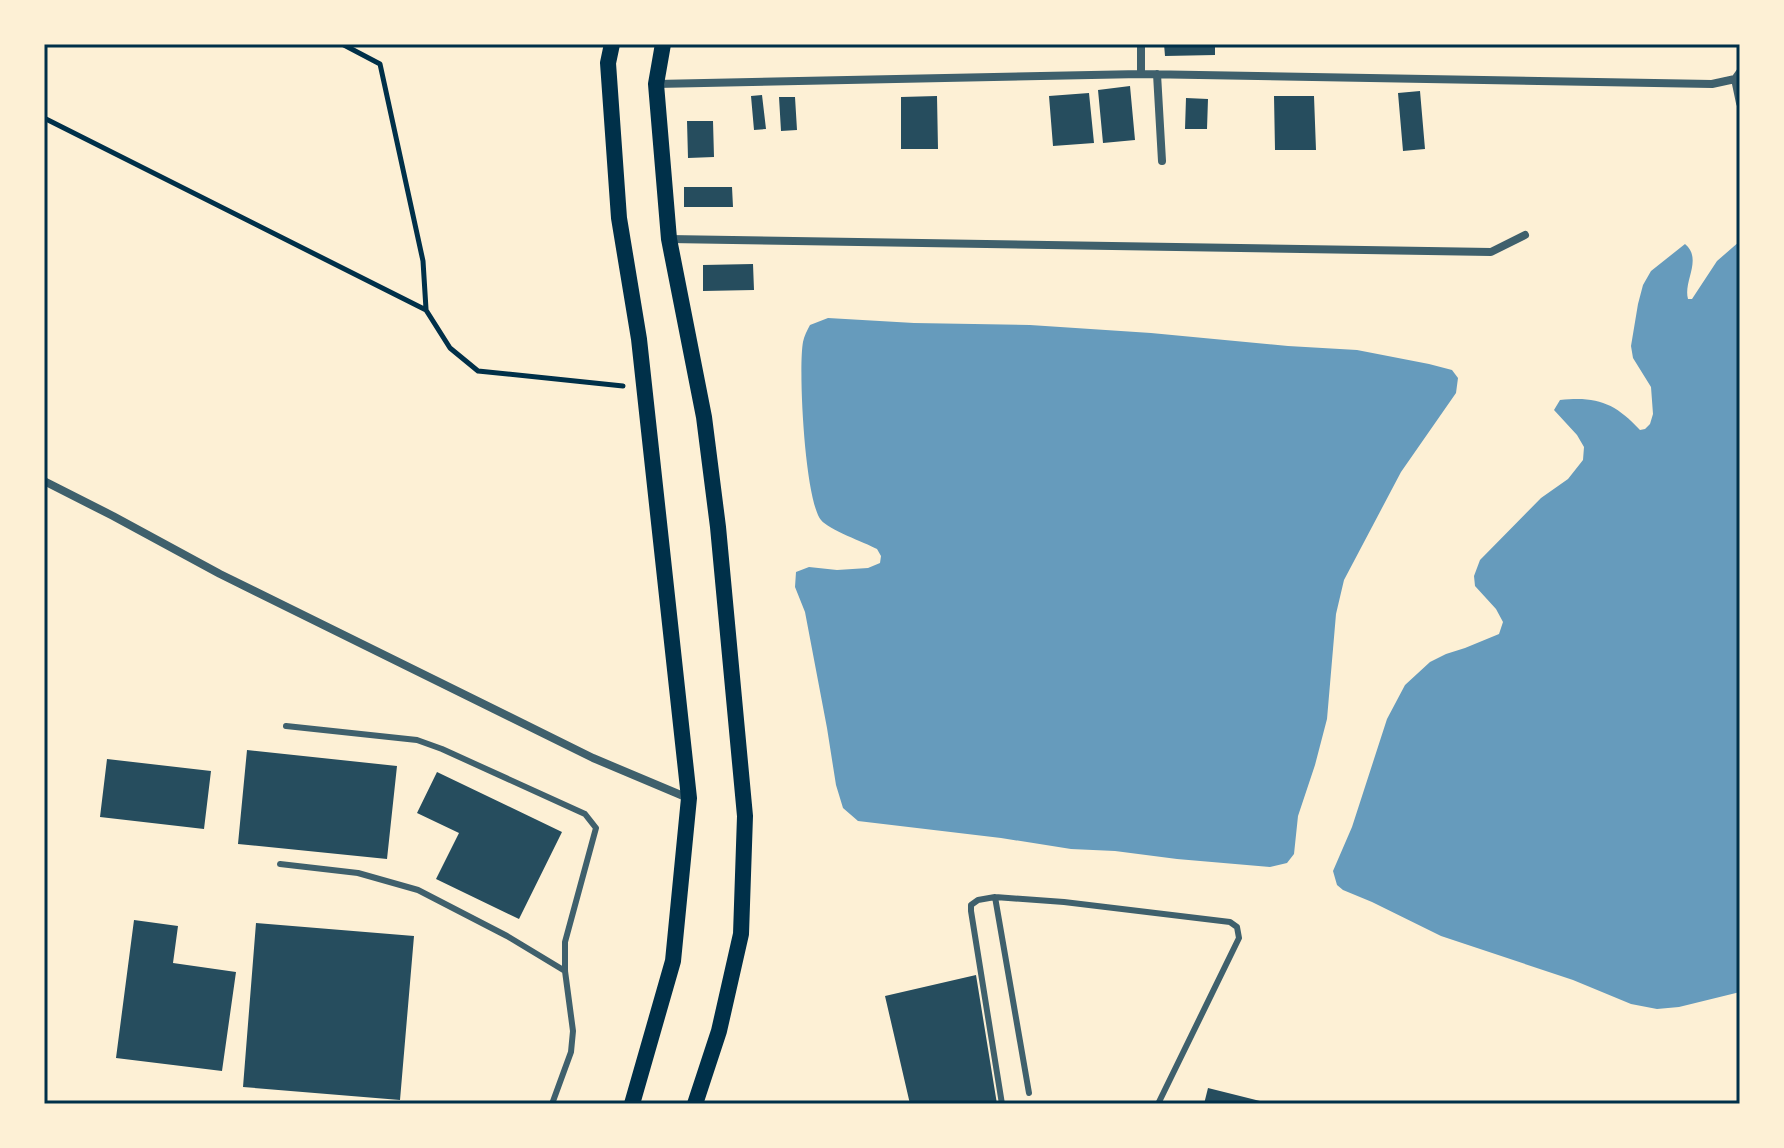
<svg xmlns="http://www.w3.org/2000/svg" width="1784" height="1148" viewBox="0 0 1784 1148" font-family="Manrope,sans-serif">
  <rect width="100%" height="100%" fill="#fdf0d5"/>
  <path fill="#669bbc" d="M1740 241V992L1679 1007 1657 1009 1631 1004 1573 980 1441 936 1372 902 1343 890 1337 885 1333 871 1352 827 1387 719 1405 685 1430 662 1446 654 1465 648 1499 634 1503 622 1496 609 1475 586 1474 576 1480 560 1541 498 1568 479 1583 460 1584 447 1577 435 1554 410 1560 400C1597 396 1615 403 1640 430L1645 429 1650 424 1653 414 1651 387 1633 358 1631 346 1638 304 1643 285 1651 271 1685 244C1703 259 1683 281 1688 299H1692L1717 261Z
    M828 318 914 323 1030 325 1151 333 1288 346 1357 350 1429 364 1452 370 1458 378 1456 393 1401 472 1344 580 1336 614 1327 719 1315 765 1298 816 1294 854 1287 863 1270 867 1177 859 1115 851 1071 849 1001 838 858 821 843 808 836 785 827 728 805 612 795 587 796 572 809 567 837 570 868 568 880 563 881 556 877 549C864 542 829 530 821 520 805 501 798 370 803 342 804 336 807 331 810 325Z"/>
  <path fill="#264d5e" d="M1164 44H1215V55L1165 56Z
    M1130 86 1135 140 1103 143 1098 90Z
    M1420 91 1425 149 1403 151 1398 93Z
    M1089 93 1094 143 1053 146 1049 96Z
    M762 95 766 129 754 130 751 96Z
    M937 96 938 149H901V97Z
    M1274 96H1314L1316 150H1275Z
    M779 97H795L797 130 781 131Z
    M1186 98 1208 99 1207 129H1185Z
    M687 121H713L714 157 688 158Z
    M684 187H732L733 207H684Z
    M753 264 754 290 703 291V265Z
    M247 750 397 766 387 859 238 844Z
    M107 759 211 771 204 829 100 817Z
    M437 772 562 832 519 919 436 879 459 833 417 813Z
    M134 920 178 926 173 963 236 972 222 1071 116 1058Z
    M256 923 414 936 400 1100 243 1087Z
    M976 975 997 1104H910L885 996Z
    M1208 1088 1268 1103V1104H1204Z"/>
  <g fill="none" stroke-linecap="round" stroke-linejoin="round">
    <path stroke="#003049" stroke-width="5" d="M342 44 380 64 423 261 426 309
      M44 46 45 44
      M44 118 426 310 450 348 478 371 623 386"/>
    <path stroke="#3f606c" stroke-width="6" d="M286 726 417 740 442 749 585 814 596 828 565 942V971L573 1031 571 1052 552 1104
      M280 864 358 873 418 890 507 936 565 971
      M995 897 1029 1093
      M1002 1104 971 911V905L978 900 995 897 1064 902 1230 922 1237 927 1239 938 1158 1104"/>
    <path stroke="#3f606c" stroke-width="8" d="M1141 74V44
      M1157 74 1162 161
      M1735 79 1740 103
      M656 84 1141 74 1712 84 1735 79 1740 72
      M669 239 1491 252 1525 235
      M44 481 113 516 220 574 593 758 688 798"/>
    <path stroke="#003049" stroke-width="16" d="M612 44 608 63 619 218 639 339 689 798 673 961 632 1104
      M663 44 656 84 669 239 704 417 718 527 745 816 741 934 719 1031 695 1104"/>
  </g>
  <rect width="1784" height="1148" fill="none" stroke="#fdf0d5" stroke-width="92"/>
  <rect x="46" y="46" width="1692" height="1056" fill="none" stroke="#003049" stroke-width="3"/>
</svg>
